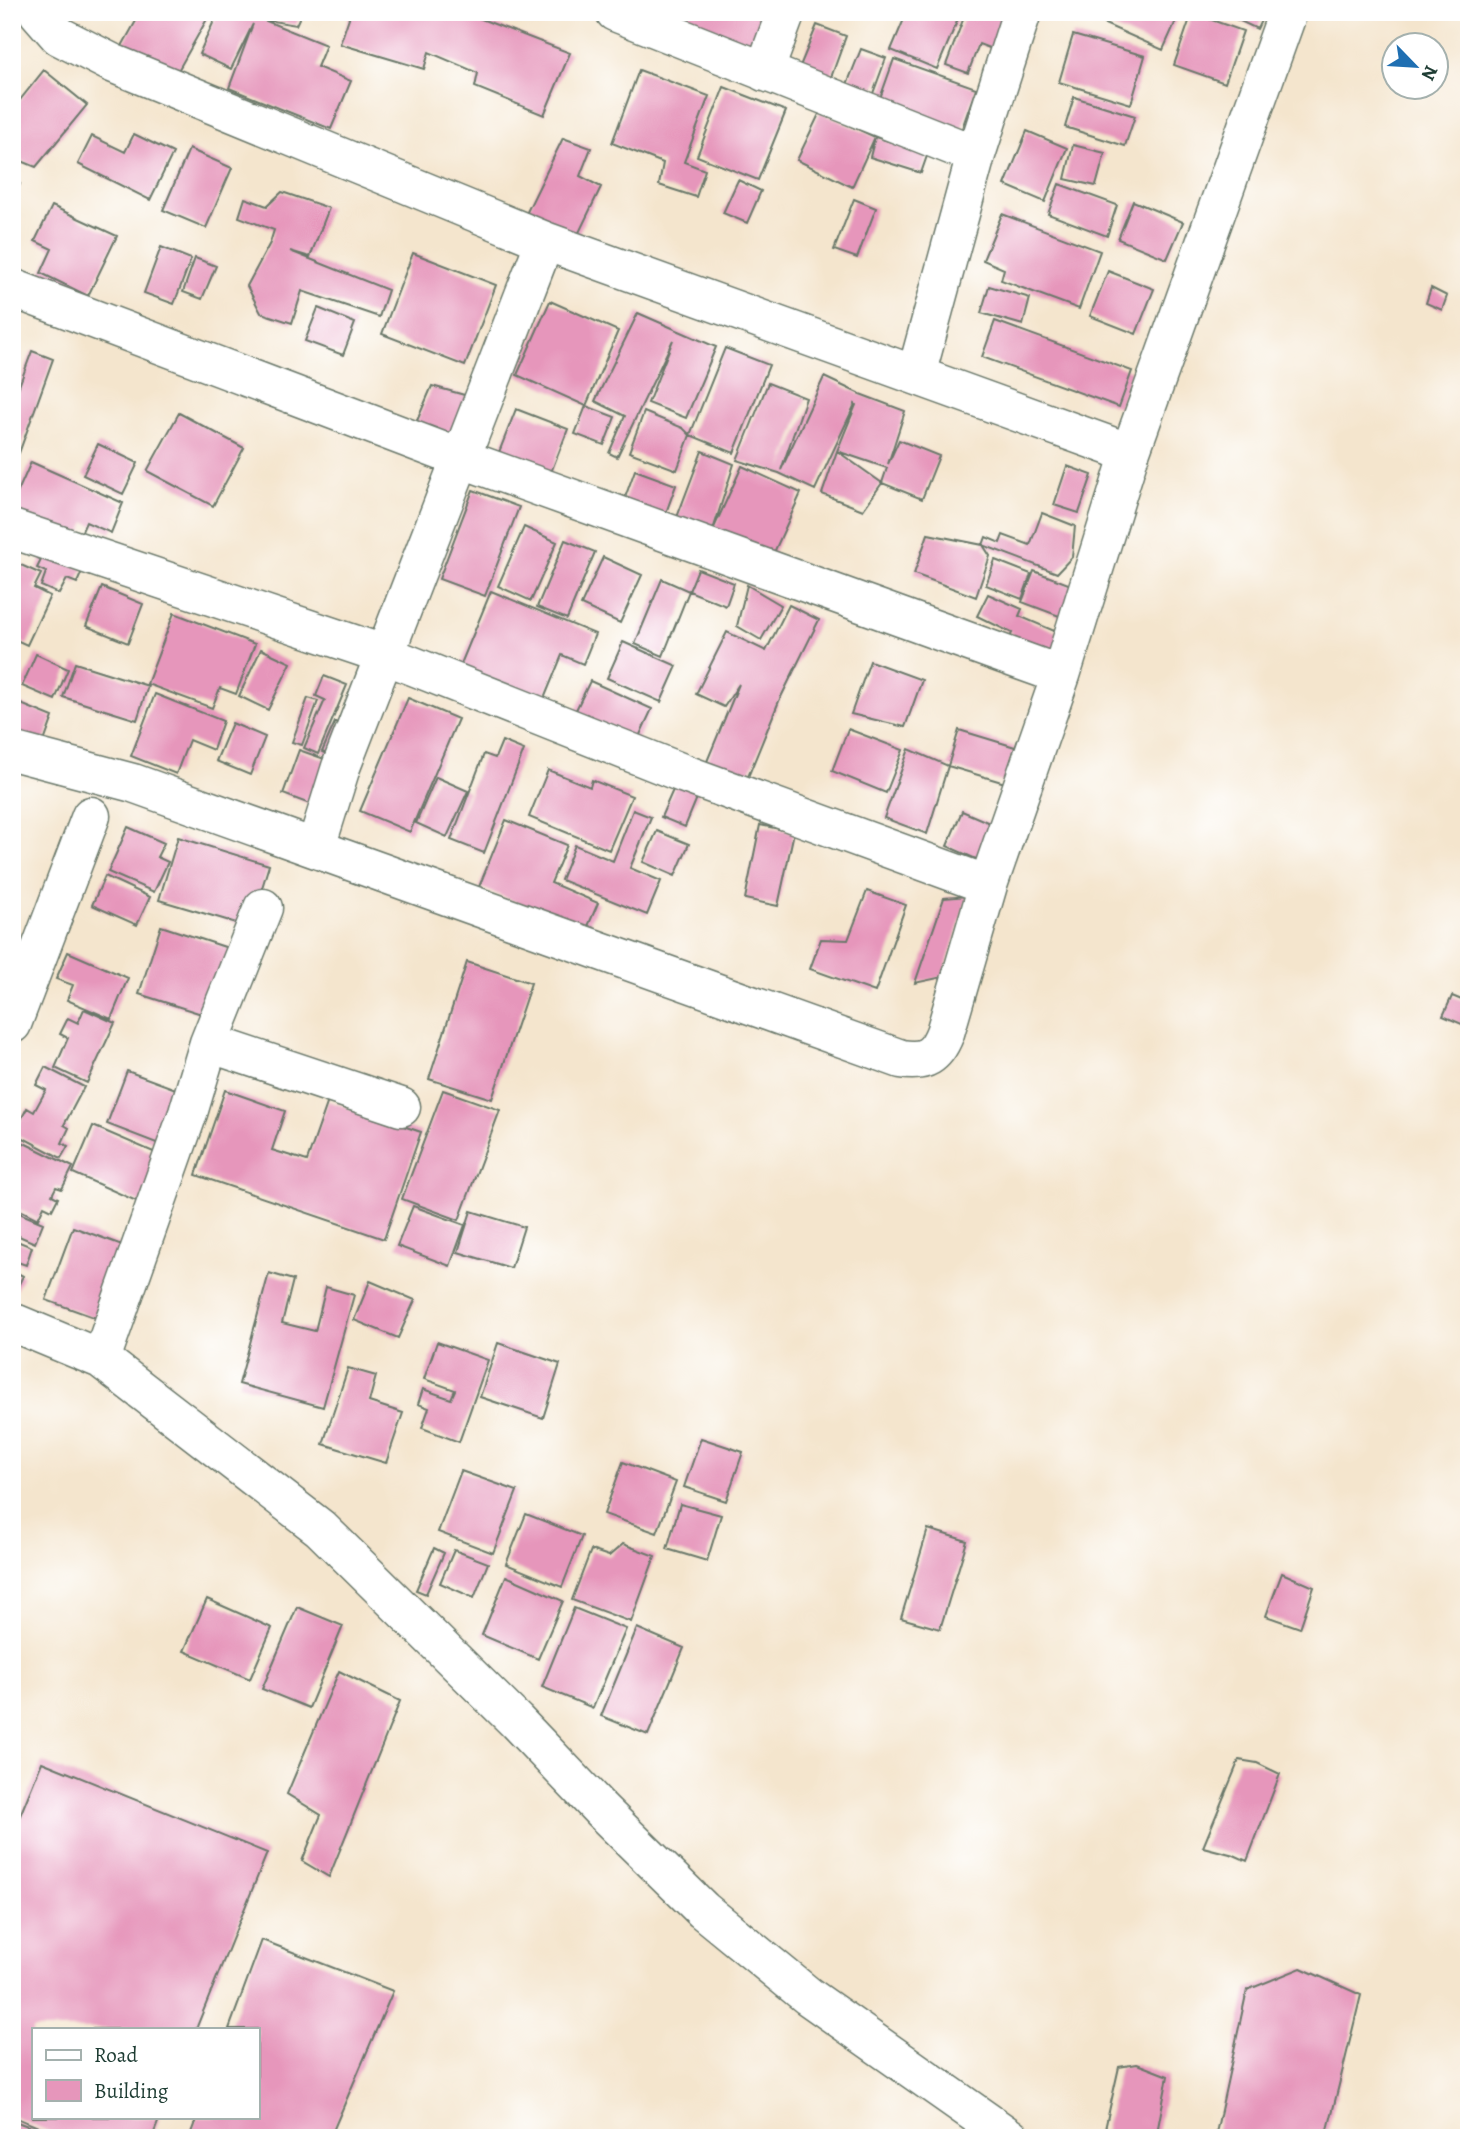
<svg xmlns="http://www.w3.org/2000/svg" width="1481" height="2150" viewBox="0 0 1481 2150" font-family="Alegreya,serif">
  <rect width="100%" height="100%" fill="#fff"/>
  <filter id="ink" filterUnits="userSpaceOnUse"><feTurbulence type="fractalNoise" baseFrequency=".0143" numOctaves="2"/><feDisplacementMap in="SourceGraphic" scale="14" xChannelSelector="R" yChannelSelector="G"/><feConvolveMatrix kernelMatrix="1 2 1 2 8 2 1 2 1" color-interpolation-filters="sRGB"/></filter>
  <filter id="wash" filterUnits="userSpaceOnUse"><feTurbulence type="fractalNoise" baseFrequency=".00686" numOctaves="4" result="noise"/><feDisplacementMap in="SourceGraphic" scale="28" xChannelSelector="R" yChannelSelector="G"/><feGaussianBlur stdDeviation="1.57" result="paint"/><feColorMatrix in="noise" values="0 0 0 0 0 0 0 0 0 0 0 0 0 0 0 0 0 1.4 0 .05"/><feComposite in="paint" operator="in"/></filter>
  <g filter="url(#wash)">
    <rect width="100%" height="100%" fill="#f4e5cd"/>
    <g id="blocks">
      <path fill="#e696bb" d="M141 12H211L170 85 117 55Z
        M218 12H244L326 45 317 67 351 81 331 129 229 88 253 24 231 69 199 54Z
        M248 12H302L296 25 255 18Z
        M351 12H463L570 53 544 115 475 87 478 73 429 52 424 69 340 44Z
        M653 12H687L683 22 689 12H762L778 20 760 56Z
        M907 12H961L937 69 891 50Z
        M966 12H999L1010 16 997 51 979 44 968 73 946 65Z
        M1102 12H1180L1163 50 1098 21Z
        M1221 12H1265L1257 29Z
        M1192 13 1243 31 1225 83 1174 65Z
        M817 25 846 36 829 83 798 71Z
        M1073 35 1145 56 1131 104 1059 82Z
        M861 49 886 58 872 96 846 87Z
        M894 59 976 88 960 134 878 104Z
        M44 70 87 105 36 167 12 157V110Z
        M639 70 709 96 684 162 705 170 696 197 659 185 663 163 612 143Z
        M724 87 786 111 758 180 697 156Z
        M1074 97 1135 116 1125 146 1065 127Z
        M820 112 875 137 852 187 797 160Z
        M1027 131 1067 148 1045 202 1005 185Z
        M134 134 173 153 150 200 78 164 92 136 125 152Z
        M875 137 928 153 921 173 870 157Z
        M563 138 591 148 580 176 601 187 574 243 524 218Z
        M1073 145 1105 153 1096 186 1065 179Z
        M189 149 232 168 206 228 163 210Z
        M12 180 20 184 12 204Z
        M738 180 761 191 747 223 723 213Z
        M1059 184 1117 205 1107 236 1048 214Z
        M282 192 329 208 310 257 290 251 388 290 379 317 302 291 292 323 261 313 247 286 270 243 274 230 239 217 245 198 267 206Z
        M854 199 876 208 857 258 834 250Z
        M1133 201 1183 222 1167 259 1118 239Z
        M52 206 117 236 88 296 41 273 52 249 35 241Z
        M1002 214 1100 251 1079 309 1001 280 1004 269 983 260Z
        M161 247 191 259 174 304 144 293Z
        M413 253 496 285 465 366 382 334Z
        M195 258 216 266 202 299 183 292Z
        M1108 271 1154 289 1136 334 1090 316Z
        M989 286 1030 298 1023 325 981 313Z
        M1431 288 1447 296 1442 310 1426 303Z
        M550 301 618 331 586 406 517 375Z
        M318 308 355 323 343 355 305 341Z
        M638 313 716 347 686 418 648 403 673 340 617 457 609 453 625 416 595 401Z
        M995 321 1132 371 1119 407 982 357Z
        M725 348 769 365 734 453 690 435Z
        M32 351 53 359 19 453 12 451V405Z
        M824 377 860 394 905 411 888 464 899 440 939 456 922 499 882 483 887 468 837 451 882 483 863 510 822 494 837 451 856 405 855 404 815 490 779 473 737 460 768 383 806 398 781 470Z
        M432 386 468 396 454 440 416 423Z
        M586 406 615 417 604 445 575 434Z
        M516 409 568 429 548 480 496 460Z
        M644 412 683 428 690 435 677 470 629 452Z
        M179 413 244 448 213 506 147 471Z
        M98 444 138 463 123 494 83 475Z
        M702 451 734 464 713 530 676 520Z
        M31 462 123 503 111 533 86 522 75 547 12 520V505Z
        M742 466 801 493 772 557 713 530Z
        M1067 466 1092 475 1079 513 1054 505Z
        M635 470 676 485 663 521 622 506Z
        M473 490 519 507 485 596 439 579Z
        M1042 513 1075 526 1072 557 1057 573 983 545 990 556 976 597 914 574 928 534 983 545 986 537 1000 543 1003 535 1030 545Z
        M524 527 557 542 531 601 498 586Z
        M565 540 595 552 567 619 537 607Z
        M45 552 83 569 77 583 67 579 59 594 41 586 46 572 37 568Z
        M603 557 642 575 620 623 581 605Z
        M995 560 1031 574 1022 599 986 585Z
        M12 561 41 574 34 588 50 596 27 645 12 638Z
        M698 569 734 583 726 606 689 591Z
        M1034 571 1087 591 1075 622 1022 602Z
        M662 579 689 591 663 656 635 644Z
        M747 585 781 605 761 640 737 626Z
        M102 587 143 604 128 643 86 626Z
        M491 591 595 634 583 664 562 655 539 711 456 676Z
        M988 594 1022 609 1019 616 1071 638 1060 664 1008 642 1012 633 977 616Z
        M789 605 819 620 779 701 741 794 701 776 739 684 724 707 696 694 727 632 766 651Z
        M174 613 255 644 236 694 220 688 212 708 147 684Z
        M623 642 677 666 661 702 607 678Z
        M261 649 291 663 268 710 239 696Z
        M36 654 68 669 55 700 22 686Z
        M870 661 922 680 905 727 851 714Z
        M75 663 148 686 137 720 63 697Z
        M324 676 347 685 318 754 304 748 325 700 316 696Z
        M590 681 652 709 632 752 575 712Z
        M155 694 223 721 213 750 189 740 176 774 131 756Z
        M308 698 318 701 302 745 292 742Z
        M408 698 458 719 410 832 360 811Z
        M16 702 53 717 41 750 12 739V711Z
        M335 722 353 730 340 760 322 752Z
        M232 723 265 737 250 775 216 761Z
        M848 729 903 750 886 793 832 771Z
        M959 730 1015 747 1005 783 948 766 927 834 884 818 909 749 948 766Z
        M502 741 524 750 484 853 451 840 484 754 495 758Z
        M299 750 336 763 320 808 283 794Z
        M548 770 590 787 592 780 632 796 609 850 529 817Z
        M436 777 468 791 447 837 416 823Z
        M676 783 699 793 685 827 661 817Z
        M633 810 651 817 630 868 661 881 647 915 561 880 575 845 613 861Z
        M962 811 999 827 985 863 947 846Z
        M506 820 567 845 551 883 598 903 586 931 479 887Z
        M760 825 794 832 778 906 745 899Z
        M128 827 164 843 157 857 168 862 154 892 108 872Z
        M657 831 689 844 675 876 643 862Z
        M178 837 269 865 250 927 159 900Z
        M105 876 150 897 137 925 92 905Z
        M867 891 906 905 875 992 810 969 821 939 848 940Z
        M968 896 943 977 915 983 944 898Z
        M161 926 234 950 211 1017 139 994Z
        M68 952 128 978 111 1019 67 1000 73 985 56 979Z
        M467 962 531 983 492 1099 429 1079Z
        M1452 996 1469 1003V1013L1464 1025 1443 1016Z
        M84 1009 115 1023 87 1083 55 1068 68 1038 60 1034 68 1018 78 1023Z
        M45 1067 84 1087 64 1125 69 1128 62 1143 68 1146 61 1158 14 1133 27 1108 34 1112 46 1090 36 1085Z
        M127 1071 192 1095 172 1149 107 1124Z
        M225 1090 285 1111 272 1150 307 1161 328 1101 421 1132 384 1239 196 1175Z
        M443 1090 500 1110 459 1220 402 1199Z
        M93 1126 163 1156 143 1204 73 1173Z
        M12 1137 73 1167 62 1189 56 1187 52 1195 58 1198 52 1210 44 1206 38 1219 12 1206V1156L16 1147 12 1145Z
        M413 1206 465 1225 450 1266 397 1246Z
        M12 1210 43 1223 35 1243 12 1233Z
        M471 1211 524 1227 511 1268 458 1252Z
        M73 1227 136 1250 110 1323 46 1300Z
        M12 1239 32 1247 26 1265 12 1260Z
        M12 1270 23 1276 12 1298Z
        M269 1273 293 1280 282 1323 315 1331 326 1287 354 1295 323 1407 239 1384Z
        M370 1281 415 1300 398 1338 354 1320Z
        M437 1342 488 1360 459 1442 422 1428 429 1408 418 1404 423 1389 451 1399 455 1390 424 1379Z
        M498 1343 560 1364 543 1418 480 1397Z
        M348 1368 376 1376 369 1402 403 1413 386 1463 323 1444Z
        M701 1438 743 1452 726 1501 684 1487Z
        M623 1462 676 1482 657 1533 604 1514Z
        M461 1471 517 1491 493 1553 438 1532Z
        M680 1504 721 1515 707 1561 667 1549Z
        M526 1514 582 1536 562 1587 506 1564Z
        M928 1529 967 1541 940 1629 901 1618Z
        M623 1544 655 1556 631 1622 572 1600 591 1550 609 1556Z
        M434 1548 444 1553 426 1594 416 1590Z
        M454 1550 488 1563 474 1598 440 1583Z
        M1282 1573 1314 1587 1300 1628 1266 1616Z
        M506 1576 563 1601 538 1659 482 1635Z
        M207 1599 272 1628 250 1679 184 1651Z
        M297 1607 343 1626 309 1708 262 1689Z
        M574 1608 626 1629 593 1708 542 1687Z
        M637 1628 684 1648 648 1735 601 1716Z
        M339 1671 400 1701 329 1877 302 1861 321 1815 287 1794Z
        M1239 1760 1257 1763 1280 1774 1247 1861 1234 1855 1203 1847Z
        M42 1762 267 1853 196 2029H33V2117H160L152 2138H64L12 2116V1835Z
        M262 1940 393 1991 330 2138H189L197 2117H257V2029H229Z
        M1301 1968 1361 1995 1326 2138H1215L1247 1990Z
        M1137 2064 1168 2076 1156 2138H1103L1119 2067Z
        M12 2120 59 2138H12Z"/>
    </g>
  </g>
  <g filter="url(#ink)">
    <use href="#blocks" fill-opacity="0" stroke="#6a786a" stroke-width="2"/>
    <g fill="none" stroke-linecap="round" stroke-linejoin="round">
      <defs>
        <path id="minor" d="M38 12 59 36 112 63 545 241 1130 453
          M615 12 976 155
          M764 72 786 12
          M12 288 460 458 1061 675
          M916 375 976 155 1022 12
          M12 529 383 654 685 774 988 885
          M12 751 133 783 901 1059C925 1063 936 1056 945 1033L988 885 1061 675 1130 453 1288 12
          M316 847 341 767 545 241
          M12 1024 91 816
          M209 1043 401 1107
          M12 1322 101 1359 320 1528 516 1721 601 1810 703 1910 808 1996 1010 2138
          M101 1359 188 1113 209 1043 263 908"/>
      </defs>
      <use href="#minor" stroke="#6a786a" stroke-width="41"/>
      <use href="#minor" stroke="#fff" stroke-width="38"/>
    </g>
  </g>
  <rect width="1481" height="2150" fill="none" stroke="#fff" stroke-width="42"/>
  <rect x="32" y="2028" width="228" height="91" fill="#ffffff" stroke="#a5b1ae" stroke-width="2"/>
  <rect x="46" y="2050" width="35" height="10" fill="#ffffff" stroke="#a5b1ae" stroke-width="2"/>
  <text x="94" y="2062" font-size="21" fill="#1f3d34">Road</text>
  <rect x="46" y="2080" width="35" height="21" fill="#e696bb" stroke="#a5b1ae" stroke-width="2"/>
  <text x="94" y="2098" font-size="21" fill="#1f3d34">Building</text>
  <g transform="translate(1415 66) rotate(115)"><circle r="33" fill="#ffffff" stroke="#a5b1ae" stroke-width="2"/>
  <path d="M0-5L12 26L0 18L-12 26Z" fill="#1f6fb2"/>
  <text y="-10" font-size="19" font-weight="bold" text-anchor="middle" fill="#1f3d34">N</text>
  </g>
</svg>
